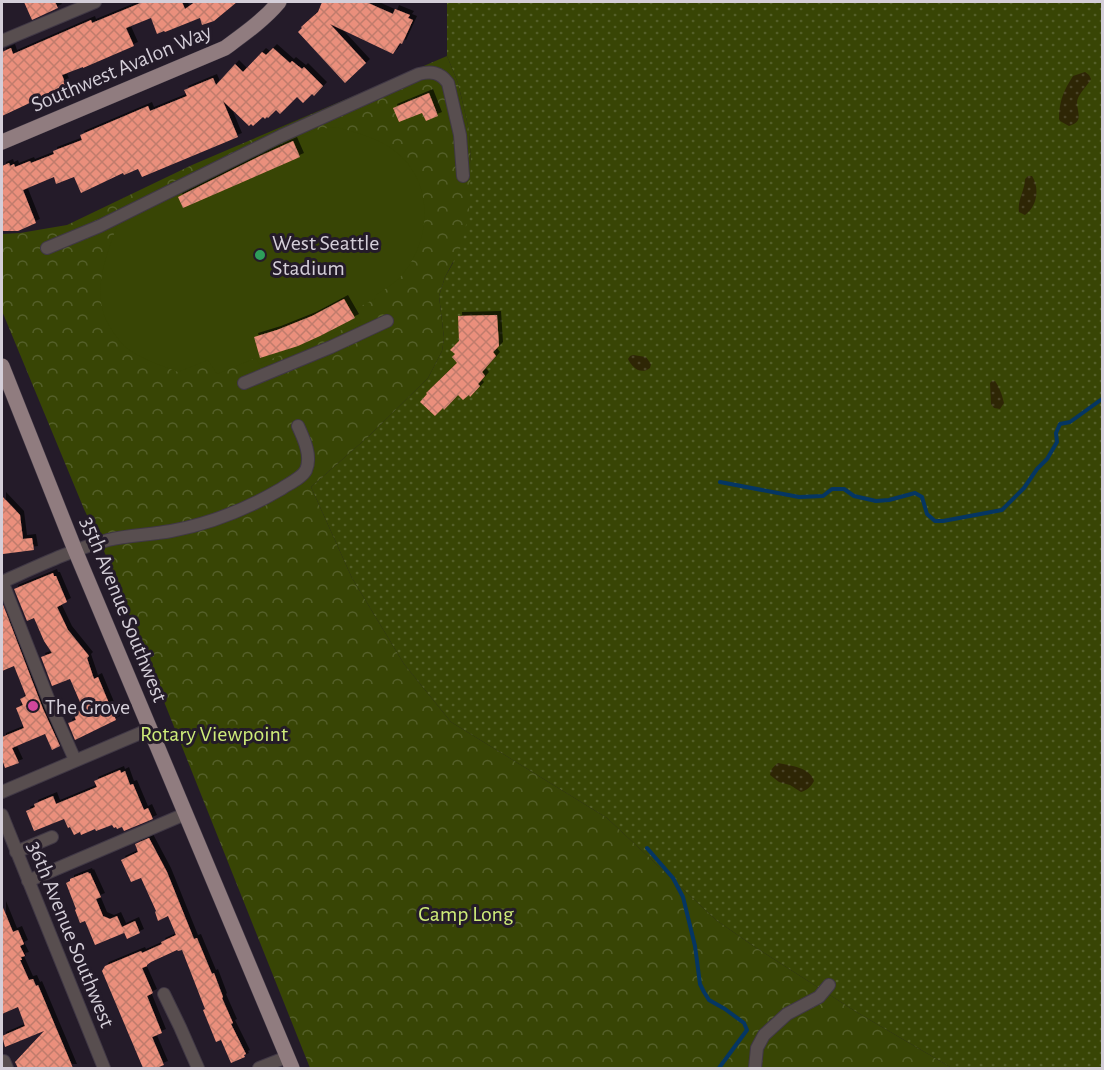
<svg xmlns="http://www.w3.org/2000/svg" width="1104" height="1070" viewBox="0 0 1104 1070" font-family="'Alegreya Sans',sans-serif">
  <defs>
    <pattern id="grass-dots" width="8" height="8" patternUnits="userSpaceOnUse" patternTransform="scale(1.5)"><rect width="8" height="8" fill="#384505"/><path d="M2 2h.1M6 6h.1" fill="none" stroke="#545f29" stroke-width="1.8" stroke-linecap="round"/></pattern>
    <pattern id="sand-dots" width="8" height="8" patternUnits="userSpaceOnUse" patternTransform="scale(1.5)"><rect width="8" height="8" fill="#2e2605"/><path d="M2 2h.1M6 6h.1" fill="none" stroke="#4b4429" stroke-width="1.8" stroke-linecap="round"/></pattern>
    <pattern id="park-crowns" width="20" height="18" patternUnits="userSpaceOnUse" patternTransform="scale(1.5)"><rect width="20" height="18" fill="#384505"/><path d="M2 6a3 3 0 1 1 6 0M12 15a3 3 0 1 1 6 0" fill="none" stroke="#545f29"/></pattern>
    <pattern id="building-cross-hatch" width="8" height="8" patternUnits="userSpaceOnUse" patternTransform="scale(1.5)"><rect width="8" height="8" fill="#ea8f7b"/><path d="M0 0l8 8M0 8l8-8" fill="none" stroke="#c07b6c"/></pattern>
    <filter id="shadow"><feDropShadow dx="4" dy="-4" stdDeviation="0" flood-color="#0009"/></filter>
  </defs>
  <rect width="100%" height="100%" fill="#241b29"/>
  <path fill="url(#grass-dots)" d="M447 2H1102V1068H952L858 1013 752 945 716 920 607 818 451 722 404 664 352 578 311 487 370 435 428 378 442 351 444 338 439 296 445 277 453 263 471 164 469 130 458 83 447 56Z"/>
  <path fill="url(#sand-dots)" d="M1085 72 1089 75 1091 79C1088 85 1082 90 1079 96 1072 107 1088 121 1069 126L1060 121 1059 119C1059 101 1064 90 1073 76Z
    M1028 176H1032C1040 188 1037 207 1025 215L1019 212C1017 201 1025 190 1025 179Z
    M633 355 646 357 651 364 650 368C641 375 632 368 628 359L630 356Z
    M992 381H995C1000 388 1002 395 1004 403L1000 409 994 408 991 404 990 383Z
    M778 763C791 766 810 767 814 781 811 787 807 790 801 792L790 785 779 782 770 775C771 769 773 767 778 763Z"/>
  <path fill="url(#park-crowns)" d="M447 56 458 83 469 130 471 164 469 211 464 234 460 249 445 277 439 296 444 338 442 351 428 378 370 435 311 487 352 578 404 664 451 722 607 818 716 920 752 945 858 1013 952 1068H310L104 551 84 509 2 311V234L20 233 67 225 192 165Z"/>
  <path fill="#384505" d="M335 127C359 133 383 139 402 157 434 189 430 242 402 275 395 283 385 289 376 295V298L356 309 361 322 259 364 256 358 217 374 208 360 178 372C161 365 139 359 124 346 118 340 114 333 110 327 89 292 107 255 119 220L176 192 293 141 316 130Z"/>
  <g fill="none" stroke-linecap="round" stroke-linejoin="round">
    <path stroke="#053663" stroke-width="4" d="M720 482 799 497 823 496 832 489H844L854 496 876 501 889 500 915 493 922 497 927 514 935 521H943L1002 510 1024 488 1037 469 1047 459 1057 442 1056 433 1060 424 1070 422 1102 399
      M647 848 673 878 683 897 695 946 700 984 704 992 709 1000 725 1009 744 1023 747 1030 719 1068"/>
  </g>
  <path fill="url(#building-cross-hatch)" filter="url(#shadow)" d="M24 2H55L58 8 32 20Z
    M143 2H182L185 9 195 2H237L214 21 202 25 200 18 165 32 164 31 157 34 151 18 126 28 134 46 83 68V67L62 75 66 85 33 100 34 101 2 116V52L11 48 13 54 91 20 92 23Z
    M322 2H366L393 14 395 9 410 15 408 18 413 20 402 44 400 43 393 54 330 24 366 63 345 83 298 32 302 28 301 27 318 12Z
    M273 48 290 63 292 61 302 69 304 67 323 86 314 96 312 94 303 103 297 97 280 114 276 110 268 118 267 117 265 119 263 117 253 126 251 124 249 126 223 101 238 137 142 177 138 169 124 175 123 173 81 193 74 177 56 184 54 177 23 190 36 223 18 231H2V166L9 163 10 166 14 164 15 167 30 161 31 163 54 154 53 151 82 140 80 135 148 106 150 111 187 96 184 90 213 78 216 85 235 64 243 72 262 52 266 55Z
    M429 93 438 116 426 121 422 113 399 122 393 108Z
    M293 141 300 157 183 208 178 197 260 156Z
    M344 299 355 318 320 336 298 346 260 358 254 337 277 330 312 316Z
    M497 315 499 346 493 352 496 356 482 372 485 376 478 384 480 386 470 397 469 395 463 400 458 395 444 410 443 408 435 416 420 402 427 394 426 393 457 363 452 357 455 354 450 350 459 341 458 316Z
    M2 496 20 515 23 539 32 538 34 550 3 554 2 540Z
    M53 573 54 576H56L67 602 57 607 68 630 89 656 87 658 94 679 98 677 116 720 75 740 68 723 76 720 73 713 83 709 70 679 52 686 41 657 52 653 44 641 34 618 27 621 14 589Z
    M2 602 43 709 60 746 52 750 45 734 12 748 19 763 5 768 2 759V737L24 728 16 708 23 705 20 699 26 696 14 666 2 671Z
    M120 770 121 773 125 771 130 785 133 784 144 810 148 808 153 819 124 831 122 827 117 829 116 827 114 828 112 825 96 831 95 829 81 835 80 832 74 835 70 827 68 828 64 819 34 831 26 811 35 807 34 804 53 796 56 804 97 787 94 781Z
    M149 838 167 872 194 939 197 938 212 974 214 973 223 997 222 998 233 1023 231 1024 246 1054 244 1055 245 1057 231 1063 221 1040 216 1042 203 1010 205 1009 182 950 178 951 177 950 151 962 147 965V966L142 968 153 993 147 996 162 1033 152 1037 164 1065 156 1068H143L102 971 105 966 141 951 142 953 162 944 161 942 176 935 168 916 158 921 155 912 156 911 141 878 131 882 121 860 138 852 135 844Z
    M88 872 89 874 90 873 101 897 96 899 103 916 110 919 117 916 122 927 135 921 140 933 127 939 122 928 124 933 95 945 85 921 80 923 75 910 76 909 66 883 70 881V879Z
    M2 905 13 932 18 930 24 944 20 946 25 956 21 957 22 960H20L29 980 33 979 36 986 38 985 73 1068H18L15 1062 44 1031 5 1047 2 1036 25 1026 18 1007 2 1014Z"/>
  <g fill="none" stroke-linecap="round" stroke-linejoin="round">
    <defs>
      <path id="minor" d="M2 41 95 2
        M47 248 100 226 281 136 419 74C431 71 440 72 448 83L460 135 463 176
        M244 383 331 347 387 321
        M2 581 51 706 75 760
        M2 582C36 567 71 550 108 540 128 535 150 535 171 531 209 524 247 509 281 489 288 484 302 478 306 470 312 456 304 439 298 426
        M2 792 150 729
        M2 815 104 1068
        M16 852 52 837
        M28 881 185 814
        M164 994 180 1027 198 1068
        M4 1061 7 1068
        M259 1068 287 1057
        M755 1068 757 1048 764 1035 787 1014 819 997 829 985"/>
      <path id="major" d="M2 142 225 48C244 34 264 20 279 2
        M2 366 75 550 292 1068"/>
    </defs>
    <use href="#minor" stroke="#403845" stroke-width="14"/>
    <use href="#major" stroke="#403845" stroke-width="16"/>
    <use href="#minor" stroke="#584e4f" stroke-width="12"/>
    <use href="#major" stroke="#907c7f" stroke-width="15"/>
  </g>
  <circle fill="#2e9e5b" stroke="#241b29" stroke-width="2" cx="260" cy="255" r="6"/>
  <circle fill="#d1479c" stroke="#241b29" stroke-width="2" cx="33" cy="706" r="6"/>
  <g text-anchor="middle" stroke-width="6" stroke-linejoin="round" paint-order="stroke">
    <g font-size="22" fill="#d4ced8" stroke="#241b29">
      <text transform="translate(121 67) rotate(-23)" y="8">Southwest Avalon Way</text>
      <text transform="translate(125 609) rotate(68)" y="8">35th Avenue Southwest</text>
      <text transform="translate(72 934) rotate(68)" y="8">36th Avenue Southwest</text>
    </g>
    <g font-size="22" fill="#d4ced8" stroke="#241b29" text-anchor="start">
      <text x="272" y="250">West Seattle<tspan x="272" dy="25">Stadium</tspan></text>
      <text x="45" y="714">The Grove</text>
    </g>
    <g font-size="22" fill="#ceec79" stroke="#241b29">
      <text x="214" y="741">Rotary Viewpoint</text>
      <text x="466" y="921">Camp Long</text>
    </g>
  </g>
  <rect width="1104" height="1070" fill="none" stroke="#d4ced8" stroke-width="6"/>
</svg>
